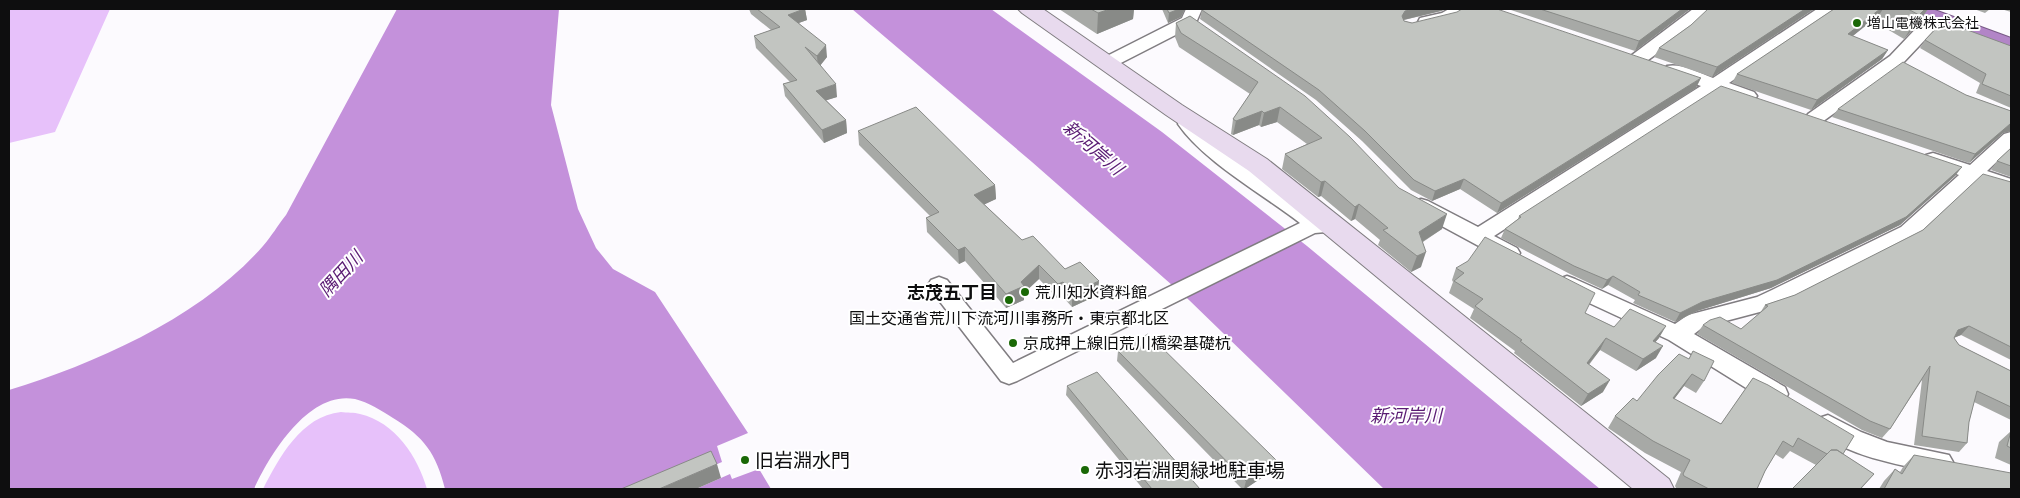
<svg xmlns="http://www.w3.org/2000/svg" width="2020" height="498" viewBox="0 0 2020 498" font-family="Manrope,'Noto Sans JP',sans-serif">
  <rect width="100%" height="100%" fill="#fcfafe"/>
  <path fill="#e7c1fa" d="M9 9H110L55 132 9 143Z
    M341 412C347 413 354 412 360 414 395 422 418 457 427 489H263C279 458 301 416 341 412Z"/>
  <path fill="#c491db" d="M397 9H559L551 105 578 209 596 248 613 269 655 292 748 433 717 446 722 462 658 489H445C436 453 424 437 393 418 382 411 368 402 355 399 309 390 270 454 254 489H9V390C97 363 201 317 263 246 271 237 278 225 286 215Z
    M852 9H991L1162 132 1307 246 1600 489H1384L1189 300 1032 162Z
    M759 469 771 489H696L730 474 732 479Z"/>
  <g fill="none" stroke-linecap="round" stroke-linejoin="round">
    <defs>
      <path id="street" d="M1186 9H1202L1195 25 1113 67 1107 68 1101 67 1098 63 1101 59 1182 18Z
        M1449 9H1467C1458 21 1435 29 1420 26L1418 22 1420 18 1442 13Z
        M1693 9H1711L1685 33 1644 63 1638 64 1632 63 1629 59 1632 55Z
        M1817 9H1836L1729 83 1754 92 1757 96 1754 100 1748 101 1717 91 1494 236 1517 248 1520 253 1517 258 1509 260 1501 258 1414 211 1411 206 1414 201 1421 199 1428 201 1478 227 1701 86 1667 74 1664 70 1667 66C1681 63 1700 73 1713 78Z
        M1939 14 1945 16 1947 19 1937 27 1902 64 1822 122 1815 124 1808 122 1806 118 1808 114 1890 56 1925 19Z
        M1187 118 1194 120 1241 161 1323 219 1329 227 1326 232 1315 233 1017 381 1009 384 1001 381 931 290 928 285 931 280 939 277 947 280 1013 363 1300 223C1264 195 1203 161 1178 124L1180 120Z
        M2011 132V148L1987 171 2011 179V192L1976 181 1915 237 1788 302 1771 309 1703 327 1694 334 1785 387 1788 394 1785 401 1776 403 1767 401 1669 340 1559 289 1556 284 1559 279 1567 276 1575 279 1675 324 1688 315 1757 297 1772 290 1901 227 1959 175 1926 163 1923 159 1926 155 1933 153 1970 165 2004 134Z
        M1828 415 1861 432 1887 442 1949 455 1953 462 1949 469 1940 473C1909 467 1831 454 1816 425L1819 418Z"/>
      <path id="secondary" d="M1018 9H1043L1182 105 1267 159 1669 479 1674 489H1633L1249 171 1166 115 1022 13Z"/>
      <path id="highway" d="M1902 9H1932L2011 38V52L1906 13Z"/>
    </defs>
    <use href="#street" stroke="#807d81" stroke-width="3"/>
    <use href="#secondary" stroke="#807d81" stroke-width="2"/>
    <use href="#highway" stroke="#795b87" stroke-width="2"/>
    <use href="#street" fill="#fff" fill-rule="evenodd"/>
    <use href="#secondary" fill="#e8daee" fill-rule="evenodd"/>
    <use href="#highway" fill="#b285c7" fill-rule="evenodd"/>
  </g>
  <path fill="#a7a9a6" d="M749 9H805L807 20 799 23 827 57 820 66 837 97 826 100 846 120 847 133 824 143 785 96 783 84 790 82 756 48 754 36 771 30 751 14Z
    M1059 9H1134L1133 19 1097 34Z
    M1162 9H1185L1181 17 1168 23Z
    M1202 9H1446L1441 11 1404 20V21L1696 88 1497 213 1460 189 1432 201 1411 190 1362 141 1316 100 1200 19Z
    M1508 9H1690L1635 51Z
    M1814 9 1712 77 1654 57 1659 48 1691 25Z
    M1834 9H1928L1919 22 1904 39 1875 22 1879 15 1852 36 1888 50 1882 59 1811 110 1732 83 1737 74Z
    M1974 9H1990L1985 13Z
    M2001 9H2011V12Z
    M1190 16 1399 188 1442 229 1423 242 1421 267 1411 272 1378 245 1380 240 1355 219 1351 221 1321 196 1318 197 1282 169 1285 154 1307 144 1277 122 1261 127 1259 125 1233 135 1231 134 1233 119 1250 94 1179 47 1175 37 1176 23Z
    M1925 40 2011 46V108L1976 93 1980 83 1920 48Z
    M1966 95 2011 111V131L2003 133 1969 163 1832 117 1838 109Z
    M858 131 995 185 996 199 984 204 1022 240 1065 269 1098 295 1072 307 1062 296 1057 298 1039 279 1024 293V300L1006 308 965 261 959 264 927 232 926 218 930 216 859 145Z
    M2011 148V177L1991 170 1997 161Z
    M1955 176 1900 225 1771 288 1697 311 1675 322 1633 303 1635 300 1608 285 1602 289 1570 274 1501 238 1505 229 1518 219 1519 216Z
    M2011 182V360L1961 335 1954 338 1959 345 2011 371V420L1974 402 1969 422 1967 443 1959 452 1914 445 1922 380 1890 429 1882 438 1862 430 1697 334 1703 325 1741 329 1760 313 1765 305 1795 295 1923 230Z
    M1456 268 1585 313 1614 327 1659 338 1655 342 1656 358 1636 371 1600 350 1589 365 1603 392 1581 406 1514 353 1515 351 1470 318 1474 309 1449 293 1453 282 1452 280Z
    M1118 351 1273 470 1245 489H1242L1117 361Z
    M1693 351 1704 381 1696 393 1684 386 1674 399 1721 424 1753 378 1843 454 1874 474 1861 489H1792L1816 465 1790 451 1783 459 1775 454 1765 471 1757 489H1678L1676 488 1675 486 1681 472 1645 453 1608 428 1615 416 1637 401 1689 359Z
    M1067 386 1200 489H1143L1066 395Z
    M2011 431V465L1995 458 1999 442Z
    M1914 455 2011 489H1879L1884 481 1895 469 1900 472 1903 467Z"/>
  <path fill="#888a87" d="M805 9 807 20 790 26 788 15Z
    M1110 9H1134L1133 19 1097 34 1098 13Z
    M1179 9H1185L1181 17 1168 23 1169 13Z
    M1414 9H1446L1441 11 1403 20 1402 16 1405 11Z
    M1682 9H1690L1635 51 1639 41Z
    M1805 9H1814L1712 77 1717 67Z
    M1880 9H1883L1879 15 1843 44 1848 34Z
    M1925 9H1928L1919 22 1904 39 1919 15Z
    M826 45 827 57 818 68 817 56Z
    M1888 50 1882 59 1811 110 1817 100Z
    M1701 78 1696 88 1497 213 1501 203Z
    M836 84 837 97 818 103 816 91Z
    M1280 107 1277 122 1261 127 1264 113Z
    M1262 111 1259 125 1233 135 1236 121Z
    M846 120 847 133 824 143 822 130Z
    M2011 123V131L2003 133 1969 163 1975 154 2010 124Z
    M1962 167 1955 176 1900 225 1771 288 1697 311 1675 322 1680 313Z
    M1464 179 1460 189 1432 201 1435 191Z
    M1325 181 1321 196 1318 197 1321 182Z
    M995 185 996 199 975 209 974 195Z
    M1359 204 1355 219 1351 221 1355 207Z
    M1447 214 1442 229 1414 247 1419 232Z
    M965 247V261L959 264 958 250Z
    M1426 252 1421 267 1411 272 1417 256Z
    M1039 265V279L1024 293V300L1006 308V294Z
    M1613 276 1608 285 1602 289 1607 280Z
    M1099 281 1098 295 1072 307V293Z
    M1063 282 1062 296 1057 298 1058 284Z
    M1666 326 1659 338 1646 353 1653 341Z
    M1969 326 1961 335 1950 339 1958 330Z
    M1606 338 1600 350 1580 375 1587 363Z
    M1663 346 1656 358 1636 371 1643 359Z
    M1692 374 1684 386 1666 410 1673 398Z
    M1610 380 1603 392 1581 406 1588 394Z
    M1276 460 1273 470 1245 489H1244L1246 481Z
    M717 464 721 478 696 489H659Z"/>
  <path fill="#c2c5c1" stroke="#888a87" d="M757 9H804L788 15 826 45 817 56 805 47 836 84 816 91 846 120 822 130 783 84 797 80 754 36 780 27Z
    M1091 9H1110L1098 13Z
    M1167 9H1179L1169 13Z
    M1202 9H1414L1405 11 1402 16 1404 21 1412 23 1457 12 1462 9H1497L1701 78 1501 203 1464 179 1435 191 1414 180 1365 131 1319 90 1202 10Z
    M1540 9H1682L1639 41Z
    M1708 9H1805L1717 67 1659 48 1691 25Z
    M1834 9H1880L1848 34 1888 50 1817 100 1737 74Z
    M1908 9H1925L1919 15Z
    M1190 16 1305 96 1350 137 1399 188 1447 214 1419 232 1426 252 1417 256 1383 230 1388 228 1359 204 1355 207 1325 181 1321 182 1285 154 1322 138 1280 107 1264 113 1262 111 1236 121 1233 119 1258 82 1181 33 1176 23Z
    M1943 21 2011 46V96L1982 84 1986 74 1925 40Z
    M1903 62 1966 95 2011 111V123L2010 124 1975 154 1838 109Z
    M1721 86 1962 167 1906 217 1777 280 1702 302 1680 313 1638 295 1640 292 1613 276 1607 280 1574 266 1505 229 1521 217 1519 216Z
    M916 107 995 185 974 195 1022 240 1033 236 1065 269 1080 262 1099 281 1072 293 1063 282 1058 284 1039 265 1021 282 1024 286 1006 294 965 247 958 250 926 218 939 212 858 131Z
    M2011 148V166L1997 161Z
    M1983 174 2011 182V347L1969 326 1958 330 1954 338 1959 345 2011 371V407L1977 391 1969 422 1967 443 1922 436 1930 366 1890 429 1870 421 1703 325 1710 320 1720 317 1741 329 1768 306 1765 305 1795 295 1923 230Z
    M1485 237 1595 293 1585 313 1614 327 1630 309 1666 326 1653 341 1663 346 1643 359 1606 338 1587 363 1610 380 1588 394 1520 341 1522 340 1475 306 1483 299 1454 281 1464 273 1456 268 1468 261Z
    M1148 334 1276 460 1246 481 1118 351Z
    M1693 351 1714 361 1704 381 1692 374 1673 398 1721 424 1753 378 1768 385 1854 436 1843 454 1837 450H1831L1827 454 1798 438 1793 447 1783 441 1765 471 1757 489H1709L1684 476 1683 474 1690 460 1653 441 1615 416 1633 398 1637 401 1658 375 1679 354 1689 359Z
    M1097 372 1200 489H1152L1067 386Z
    M2011 431V448L2007 446Z
    M1831 450H1837L1874 474 1860 489H1792Z
    M711 451 717 464 659 489H621Z
    M1914 455 2011 473V489H1884L1895 469 1902 474Z"/>
  <g fill="#1a6806" stroke="#fff" stroke-width="2">
    <circle cx="1857" cy="23" r="5"/>
    <circle cx="1025" cy="292" r="5"/>
    <circle cx="1009" cy="300" r="5"/>
    <circle cx="1013" cy="343" r="5"/>
    <circle cx="745" cy="460" r="5"/>
    <circle cx="1085" cy="470" r="5"/>
  </g>
  <g text-anchor="middle" stroke-width="4" stroke-linejoin="round" paint-order="stroke">
    <g font-size="14" fill="#0e0e0f" stroke="#fff" text-anchor="start">
      <text x="1867" y="28">増山電機株式会社</text>
    </g>
    <g font-size="16" fill="#0e0e0f" stroke="#fff" text-anchor="start">
      <text x="1035" y="298">荒川知水資料館</text>
      <text x="1009" y="324" text-anchor="middle">国土交通省荒川下流河川事務所・東京都北区</text>
      <text x="1023" y="349">京成押上線旧荒川橋梁基礎杭</text>
    </g>
    <g font-size="18" font-style="italic" fill="#5a1b73" stroke="#fff">
      <text transform="translate(1093 148) rotate(41)" y="6">新河岸川</text>
      <text transform="translate(341 274) rotate(-47)" y="6">隅田川</text>
      <text x="1406" y="422">新河岸川</text>
    </g>
    <g font-size="18" font-weight="bold" fill="#0e0e0f" stroke="#fff">
      <text x="952" y="299">志茂五丁目</text>
    </g>
    <g font-size="19" fill="#0e0e0f" stroke="#fff" text-anchor="start">
      <text x="755" y="467">旧岩淵水門</text>
      <text x="1095" y="477">赤羽岩淵関緑地駐車場</text>
    </g>
  </g>
  <rect width="2020" height="498" fill="none" stroke="#0e0e0f" stroke-width="20"/>
</svg>
